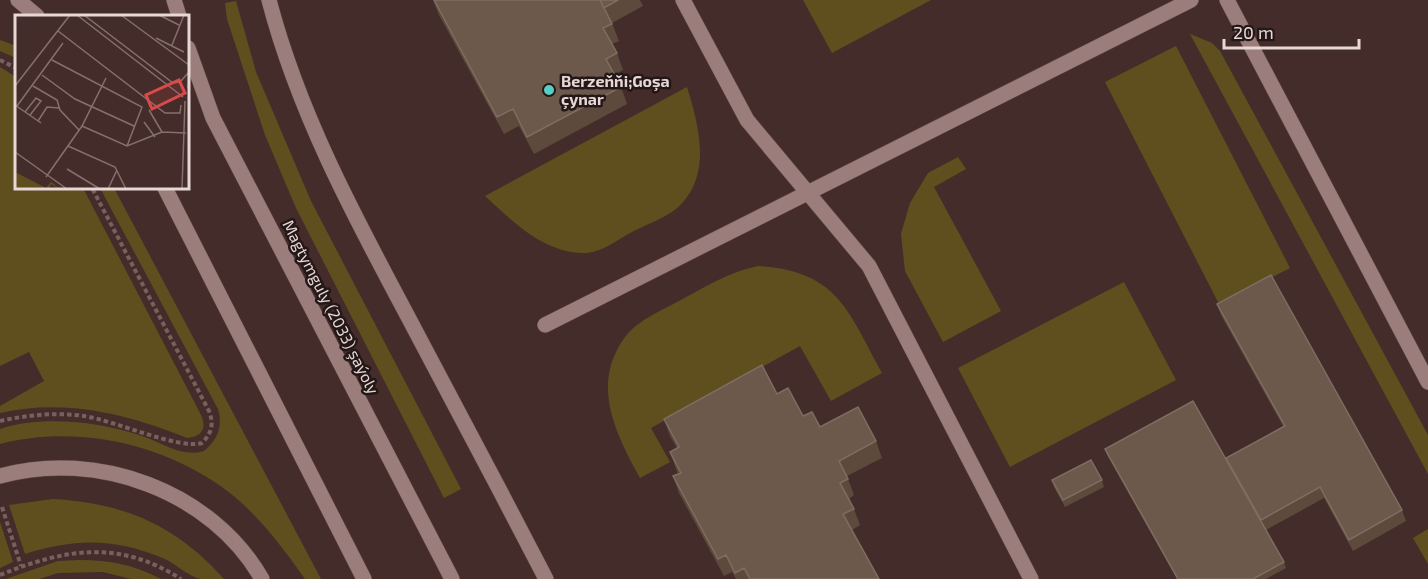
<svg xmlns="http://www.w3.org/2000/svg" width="1428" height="579" viewBox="0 0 1428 579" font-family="'Exo 2',sans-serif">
  <rect width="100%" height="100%" fill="#442c2a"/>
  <path fill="#604f1e" d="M803 0H931L832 53Z
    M236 1 256 72 311 201 461 489 444 498 296 208 265 135 227 19 225 3Z
    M1190 34 1212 43 1220 51 1428 435V474Z
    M0 40 16 46V58L0 51Z
    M1176 46 1290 268 1219 304 1105 82Z
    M0 67 16 77V188H83L201 415C207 428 202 437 187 438 129 414 63 398 0 413V406L44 381 29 352 0 366Z
    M687 87C698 123 711 169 684 201 672 216 649 223 632 232 617 240 600 254 582 253 543 252 512 221 485 196Z
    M958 157 966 169 934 187 1001 311 943 342 905 271 901 234 910 203 928 173Z
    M100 188H114L321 579H305C284 549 259 516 230 493 166 444 78 424 0 444V429C43 415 100 422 142 436 163 443 182 458 204 451 218 440 223 426 218 409Z
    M758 266C838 271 848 311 882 373L831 401 800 346 651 428 670 462 640 478C616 434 590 385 625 337 638 320 661 311 679 301 705 287 729 272 758 266Z
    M1124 282 1176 380 1010 467 958 368Z
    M53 499C124 503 176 525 224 579 217 579 208 579 201 579 189 577 176 564 165 559 115 538 76 538 25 554L9 505Z
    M0 522 13 562 0 568Z
    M1428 529V564L1413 538Z
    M80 560C109 560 135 565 161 579H131L103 572 58 573 39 579H6L58 561Z"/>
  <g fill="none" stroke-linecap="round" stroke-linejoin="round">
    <defs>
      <path id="service" d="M683 0 747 120 869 266 1031 579
        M545 325 1191 0"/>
      <path id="minor" d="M269 0C298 111 352 212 406 313 453 402 500 490 546 579
        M1227 0 1428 382
        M0 476C96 449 212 491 262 579"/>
      <path id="secondary" d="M18 0 37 16
        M174 0 179 16
        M188 48 213 118 452 579
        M165 188 364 579"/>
    </defs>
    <use href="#service" stroke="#5f4a49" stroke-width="16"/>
    <use href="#minor" stroke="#5f4a49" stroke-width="16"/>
    <use href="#secondary" stroke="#5f4a49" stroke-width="16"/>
    <path stroke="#77615f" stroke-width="4" stroke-dasharray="4.5 3" stroke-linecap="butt" d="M0 60 16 68
      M0 421C27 415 57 412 84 416 113 420 179 450 202 443 212 433 214 424 209 411L92 188
      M2 507 21 566
      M0 575C64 549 119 539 181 579"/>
    <use href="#service" stroke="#9b7e7c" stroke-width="15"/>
    <use href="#minor" stroke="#9b7e7c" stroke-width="15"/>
    <use href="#secondary" stroke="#9b7e7c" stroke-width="15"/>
  </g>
  <path fill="#5d4a3c" d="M433 0H640L643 6 612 23 619 41 612 44 617 53 623 70 614 75 621 87 627 104 534 154 519 126 504 134 439 15Z
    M1217 304 1402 510 1406 521 1353 551 1324 498 1266 530 1284 562 1286 568 1266 579H1177L1107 455 1105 449 1229 464 1226 458 1283 426 1221 315Z
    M777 394 803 416 820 427 876 441 882 458 847 476 854 495 849 499 854 509 860 525 852 530 879 579H736L732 572 724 576 679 493 673 476 678 474 670 452 677 448 670 436 664 419Z
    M1052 480H1102L1104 487 1065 507 1054 487Z"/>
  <path fill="#6c594c" stroke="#7f6d62" stroke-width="1.5" d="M434 0H600L612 24 603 28 617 53 606 59 621 87 527 137 513 109 497 117Z
    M600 0H618L604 8Z
    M1271 275 1402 510 1349 540 1320 487 1261 520 1226 458 1285 426 1217 304Z
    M762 365 777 394 788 388 803 416 812 412 820 427 858 407 876 441 839 461 848 479 840 483 854 509 843 514 879 579H750L744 568 735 573 726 555 718 559 673 476 681 473 670 452 679 447 664 419Z
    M1193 401 1284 562 1253 579H1178L1105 449Z
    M1091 460 1102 480 1063 500 1052 480Z"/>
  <circle fill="#55cec6" stroke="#231717" stroke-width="2" cx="549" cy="90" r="6"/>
  <g text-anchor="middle" stroke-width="5" stroke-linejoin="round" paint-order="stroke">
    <g font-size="16" font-weight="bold" fill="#e7d7d5" stroke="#231717" text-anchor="start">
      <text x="561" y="87">Berzeňňi;Goşa<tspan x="561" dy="18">çynar</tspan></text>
    </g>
    <g font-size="16" fill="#e7d7d5" stroke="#231717">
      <text transform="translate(331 307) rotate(63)" y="6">Magtymguly (2033) şaýoly</text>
    </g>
  </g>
  <g transform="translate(15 15)">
    <rect width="174" height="174" fill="#442c2a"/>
    <path d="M0 157 31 173 36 167 45 174 36 169 34 174H0Z" fill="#604f1e"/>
    <path fill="none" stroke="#85706e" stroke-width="1.5" d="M62 0 168 82M69 0 158 68 165 67 174 57M106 0 174 50M144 0 164 10M43 16 150 98H165L166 90M141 23 169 37M157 30 169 0M37 45 127 92 112 131M27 60 60 84 119 111M0 71 55 0M18 71 42 85 45 95 64 115M173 73 174 55M0 90 26 108M2 91 48 28M134 95 147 117M10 97 21 83 26 86 15 100M23 106 32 92 44 93M129 107 140 122M67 111 112 131 147 117M147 117 171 118M53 131 100 152 111 174M0 137 52 174M52 154 85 174M31 162 67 111 91 63M93 174 102 155M167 174 170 86"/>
    <path fill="#d94b4b" fill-opacity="0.15" stroke="#d94b4b" stroke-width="3" d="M164 65 170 78 137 94 131 80Z"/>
    <rect width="174" height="174" fill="none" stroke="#e7d7d5" stroke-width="3"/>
  </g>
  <path d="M1224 39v9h135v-9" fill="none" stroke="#e7d7d5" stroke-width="3"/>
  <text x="1233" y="39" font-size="18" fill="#e7d7d5" stroke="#231717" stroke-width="4.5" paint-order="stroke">20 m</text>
</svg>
